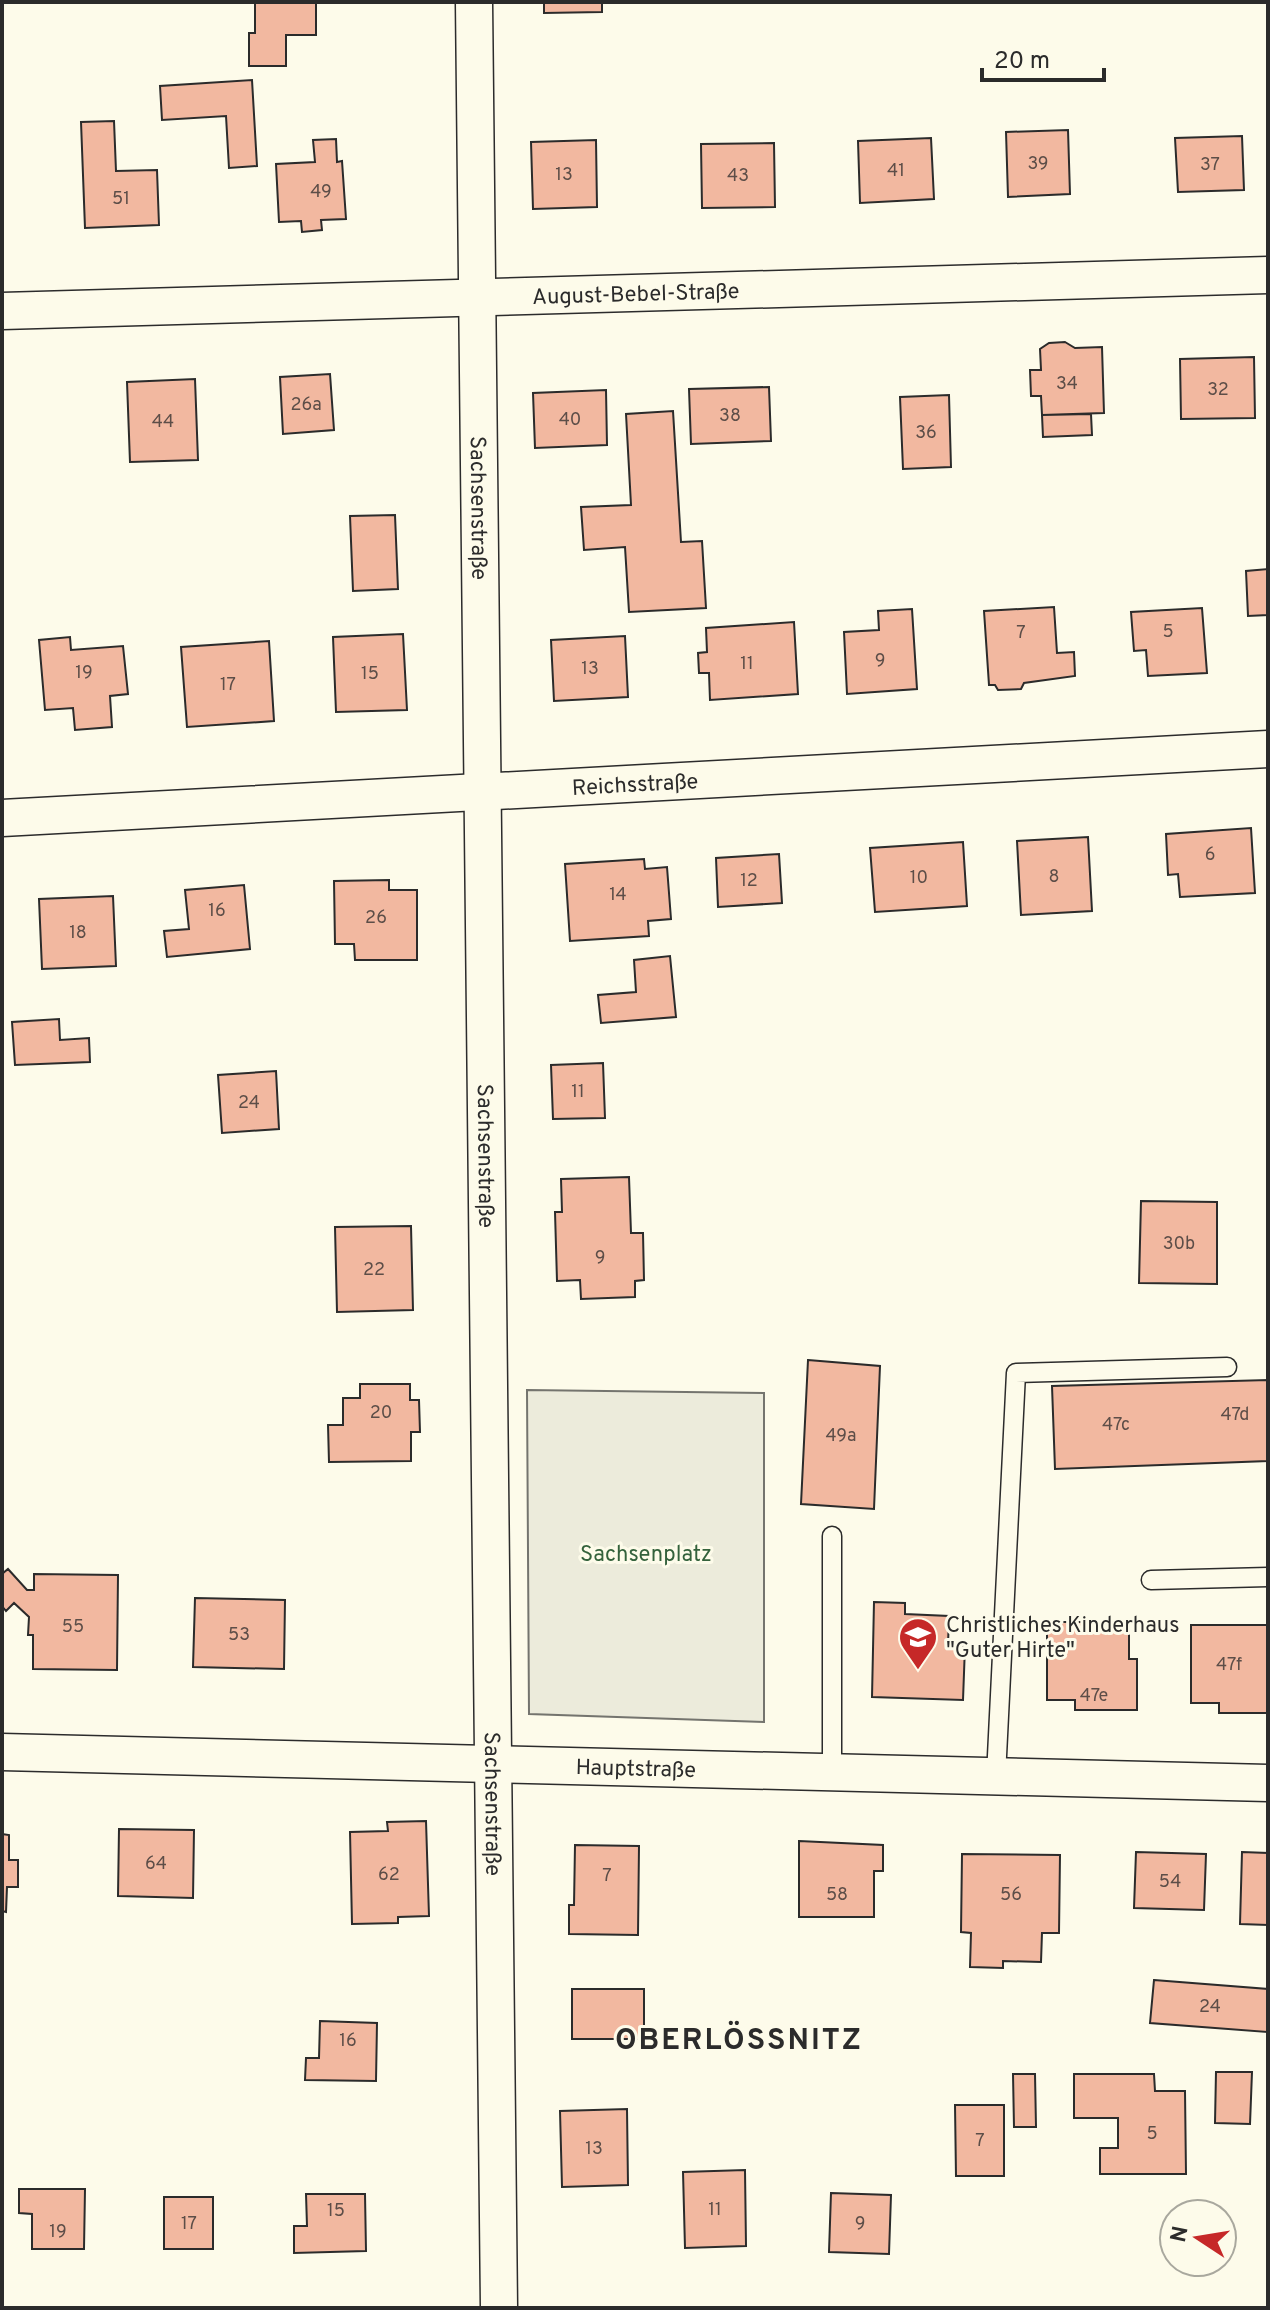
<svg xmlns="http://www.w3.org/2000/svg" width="1270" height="2310" viewBox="0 0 1270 2310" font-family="Overpass,sans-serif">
  <rect width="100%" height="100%" fill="#fdfbea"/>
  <path fill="#ecebdb" stroke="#74746e" stroke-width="2" d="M527 1390 764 1393V1722L529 1714Z"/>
  <path fill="#f2b8a0" stroke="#2b2b2b" stroke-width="2" d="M255 2H316V35H286V66H249V33H255Z
    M544 2H602V12L544 13Z
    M252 80 257 166 229 168 226 116 162 120 160 86Z
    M114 121 116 171 157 170 159 225 85 228 81 122Z
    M1068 130 1070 194 1008 197 1006 132Z
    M1242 136 1244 190 1178 192 1175 138Z
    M931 138 934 199 860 203 858 141Z
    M336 139 337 162 342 161 346 219 321 220 322 230 302 232 301 221 279 222 276 164 315 162 313 140Z
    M596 140 597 207 533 209 531 142Z
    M774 143 775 207 702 208 701 144Z
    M1065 342 1075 348 1102 347 1104 413 1042 415 1041 396H1031L1030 370H1041L1040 349 1049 343Z
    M1254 357 1255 418 1181 419 1180 359Z
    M330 374 334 430 283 434 280 377Z
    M195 379 198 460 130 462 127 382Z
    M769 387 771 441 691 444 689 389Z
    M606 390 607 445 535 448 533 393Z
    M949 395 951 467 903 469 900 397Z
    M673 411 681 542 702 541 706 608 629 612 625 547 584 550 581 507 631 505 626 414Z
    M1091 414 1092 435 1043 437 1042 415Z
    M395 515 398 589 353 591 350 516Z
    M1268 569V615L1248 616 1246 571Z
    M1054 607 1057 653 1074 652 1075 676 1024 683 1021 689 998 690 995 685H989L984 611Z
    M1202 608 1207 673 1148 676 1146 650 1134 651 1131 612Z
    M912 609 917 689 847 694 844 632 879 630 878 611Z
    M794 622 798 694 710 700 709 673H699L698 653 707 652 706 628Z
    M403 634 407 710 336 712 333 637Z
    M625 636 628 697 554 701 551 640Z
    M70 637 71 650 123 646 128 694 110 696 112 727 75 730 73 708 45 710 39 640Z
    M269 641 274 721 187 727 181 647Z
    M1251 828 1255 893 1180 897 1178 874 1168 875 1166 834Z
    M1088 837 1092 911 1021 915 1017 841Z
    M963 842 967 906 875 912 870 848Z
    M779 854 782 903 718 907 716 858Z
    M644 859 645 869 667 867 671 919 648 921 649 936 570 941 565 864Z
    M389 880V890H417V960H355L354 944H335L334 881Z
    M244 885 250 949 167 957 164 931 189 929 185 890Z
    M113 896 116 966 42 969 39 899Z
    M670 956 676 1017 601 1023 598 995 636 992 634 960Z
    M59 1019 60 1040 89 1038 90 1062 15 1065 12 1022Z
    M603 1063 605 1118 553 1119 551 1065Z
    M276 1071 279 1129 222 1133 218 1075Z
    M629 1177 631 1233H643L644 1280 635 1281V1297L581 1299 580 1280 557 1281 555 1212H562L561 1179Z
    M1141 1201 1217 1202V1284L1139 1283Z
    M411 1226 413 1310 337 1312 335 1227Z
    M808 1360 880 1366 874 1509 801 1504Z
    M1268 1380V1461L1055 1469 1052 1386Z
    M360 1384H410V1400H419L420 1432H411V1461L329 1462 328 1425H343V1398H360Z
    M8 1569 27 1590H34V1574L118 1575 117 1670 33 1669V1635H28L29 1617 14 1603 6 1611 2 1606V1574Z
    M195 1598 285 1600 284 1669 193 1667Z
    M874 1602 905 1603V1614L949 1616 948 1645 965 1646 963 1700 872 1697Z
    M1047 1622H1129V1659H1137V1710H1075V1700H1047Z
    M1191 1625H1268V1713H1219V1703H1191Z
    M426 1821 429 1916 398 1917V1923L352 1924 350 1832 388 1831 387 1822Z
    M119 1829 194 1830 193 1898 118 1896Z
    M2 1834 9 1835V1860H18V1887H7L6 1912 2 1911Z
    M799 1841 883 1845V1871H874V1917H799Z
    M575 1845 639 1846 638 1935 569 1934V1905H574Z
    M1136 1852 1206 1854 1204 1910 1134 1908Z
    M1242 1852 1268 1853V1925L1240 1924Z
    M962 1854 1060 1855 1059 1933H1042L1041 1962 1003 1961V1968L970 1967 971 1933 961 1932Z
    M1154 1980 1268 1989 1267 2032 1150 2023Z
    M572 1989H644V2039H572Z
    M320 2021 377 2023 376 2081 305 2080 306 2058H319Z
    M1216 2072H1252L1250 2124 1215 2123Z
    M1013 2074H1035L1036 2127H1014Z
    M1074 2074H1154L1155 2091H1185L1186 2174H1100V2148H1118V2118H1074Z
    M955 2105H1004V2176H956Z
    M627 2109 628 2185 562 2187 560 2111Z
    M745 2170 746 2246 685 2248 683 2172Z
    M19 2189H85L84 2249H32V2214L19 2213Z
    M831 2193 891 2195 889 2254 829 2252Z
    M306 2194H365L366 2251 294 2253V2226H307Z
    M164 2197H213V2249H164Z"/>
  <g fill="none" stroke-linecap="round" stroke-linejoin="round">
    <defs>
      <path id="lane" d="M832 1536V1772
        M1151 1580 1268 1577
        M996 1776 1016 1373 1227 1367"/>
      <g id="street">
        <path id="s1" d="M474 2 499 2308"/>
        <path id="s2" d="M2 311 1268 275"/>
        <path id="s3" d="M2 818 1268 749"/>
        <path id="s4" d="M2 1752 1268 1783"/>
      </g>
    </defs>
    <use href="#lane" stroke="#2b2b2b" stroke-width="21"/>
    <use href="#street" stroke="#2b2b2b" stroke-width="39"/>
    <use href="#lane" stroke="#fdfbea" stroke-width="18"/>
    <use href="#street" stroke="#fdfbea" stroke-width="36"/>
  </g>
  <defs>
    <symbol id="school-pin" viewBox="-11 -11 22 30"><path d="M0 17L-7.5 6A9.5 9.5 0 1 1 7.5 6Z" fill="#c62828" stroke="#fdfbea"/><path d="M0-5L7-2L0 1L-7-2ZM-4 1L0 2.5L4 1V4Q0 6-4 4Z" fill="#fff"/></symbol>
  </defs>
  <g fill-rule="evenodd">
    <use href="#school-pin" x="896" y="1615" width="44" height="60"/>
  </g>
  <g text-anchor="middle" stroke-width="6" stroke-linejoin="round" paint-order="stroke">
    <g font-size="18" fill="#5d4e48">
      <text x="1038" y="169">39</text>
      <text x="1210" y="170">37</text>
      <text x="896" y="176">41</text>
      <text x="564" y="180">13</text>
      <text x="738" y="181">43</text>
      <text x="321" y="197">49</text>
      <text x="121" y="204">51</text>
      <text x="1067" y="389">34</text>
      <text x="1218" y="395">32</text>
      <text x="306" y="410">26a</text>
      <text x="730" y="421">38</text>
      <text x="570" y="425">40</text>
      <text x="163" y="427">44</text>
      <text x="926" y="438">36</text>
      <text x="1168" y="637">5</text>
      <text x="1021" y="638">7</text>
      <text x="880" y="666">9</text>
      <text x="747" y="669">11</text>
      <text x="590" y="674">13</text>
      <text x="84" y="678">19</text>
      <text x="370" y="679">15</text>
      <text x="228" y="690">17</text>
      <text x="1210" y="860">6</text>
      <text x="1054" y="882">8</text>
      <text x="919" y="883">10</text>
      <text x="749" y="886">12</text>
      <text x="618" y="900">14</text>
      <text x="217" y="916">16</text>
      <text x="376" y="923">26</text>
      <text x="78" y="938">18</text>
      <text x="578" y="1097">11</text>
      <text x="249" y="1108">24</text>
      <text x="1179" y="1249">30b</text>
      <text x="600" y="1263">9</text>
      <text x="374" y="1275">22</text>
      <text x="381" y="1418">20</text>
      <text x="1235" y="1420">47d</text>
      <text x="1116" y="1430">47c</text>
      <text x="841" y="1441">49a</text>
      <text x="73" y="1632">55</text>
      <text x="239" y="1640">53</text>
      <text x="1229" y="1670">47f</text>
      <text x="1094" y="1701">47e</text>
      <text x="156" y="1869">64</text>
      <text x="389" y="1880">62</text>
      <text x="607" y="1881">7</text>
      <text x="1170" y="1887">54</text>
      <text x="837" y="1900">58</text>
      <text x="1011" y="1900">56</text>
      <text x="1210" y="2012">24</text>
      <text x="348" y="2046">16</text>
      <text x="1152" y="2139">5</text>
      <text x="980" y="2146">7</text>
      <text x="594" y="2154">13</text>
      <text x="715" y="2215">11</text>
      <text x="336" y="2216">15</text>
      <text x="189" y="2229">17</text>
      <text x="860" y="2229">9</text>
      <text x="58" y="2237">19</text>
    </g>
    <g font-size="22" fill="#2b2b2b" stroke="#fdfbea">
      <text dy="8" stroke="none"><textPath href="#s2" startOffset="634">August-Bebel-Straße</textPath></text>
      <text dy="8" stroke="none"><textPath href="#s1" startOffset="506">Sachsenstraße</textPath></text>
      <text dy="8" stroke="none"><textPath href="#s3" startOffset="634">Reichsstraße</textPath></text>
      <text dy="8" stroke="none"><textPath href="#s1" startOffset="1154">Sachsenstraße</textPath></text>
      <text dy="8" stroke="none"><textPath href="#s4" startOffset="634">Hauptstraße</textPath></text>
      <text dy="8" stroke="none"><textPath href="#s1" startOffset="1802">Sachsenstraße</textPath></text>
    </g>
    <g font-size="22" fill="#34623c" stroke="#fdfbea">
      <text x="646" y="1561">Sachsenplatz</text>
    </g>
    <g font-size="22" fill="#2b2b2b" stroke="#fdfbea" text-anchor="start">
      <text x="946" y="1632">Christliches Kinderhaus<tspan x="946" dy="25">"Guter Hirte"</tspan></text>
    </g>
    <g font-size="30" font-weight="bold" letter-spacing="2" fill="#2b2b2b" stroke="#fdfbea">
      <text x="739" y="2049">OBERLÖSSNITZ</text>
    </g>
  </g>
  <rect width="1270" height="2310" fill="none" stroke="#2b2b2b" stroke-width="8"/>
  <g transform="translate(1198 2238) rotate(282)"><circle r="38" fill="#fdfbea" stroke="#a9a89e" stroke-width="2"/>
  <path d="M0-6L14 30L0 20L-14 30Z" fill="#c62828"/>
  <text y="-12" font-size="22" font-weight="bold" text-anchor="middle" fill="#2b2b2b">N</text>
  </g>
  <path d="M982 68v12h122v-12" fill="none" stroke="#2b2b2b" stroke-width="4"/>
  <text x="994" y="68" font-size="24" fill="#2b2b2b" stroke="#fdfbea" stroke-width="6" paint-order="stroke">20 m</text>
</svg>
